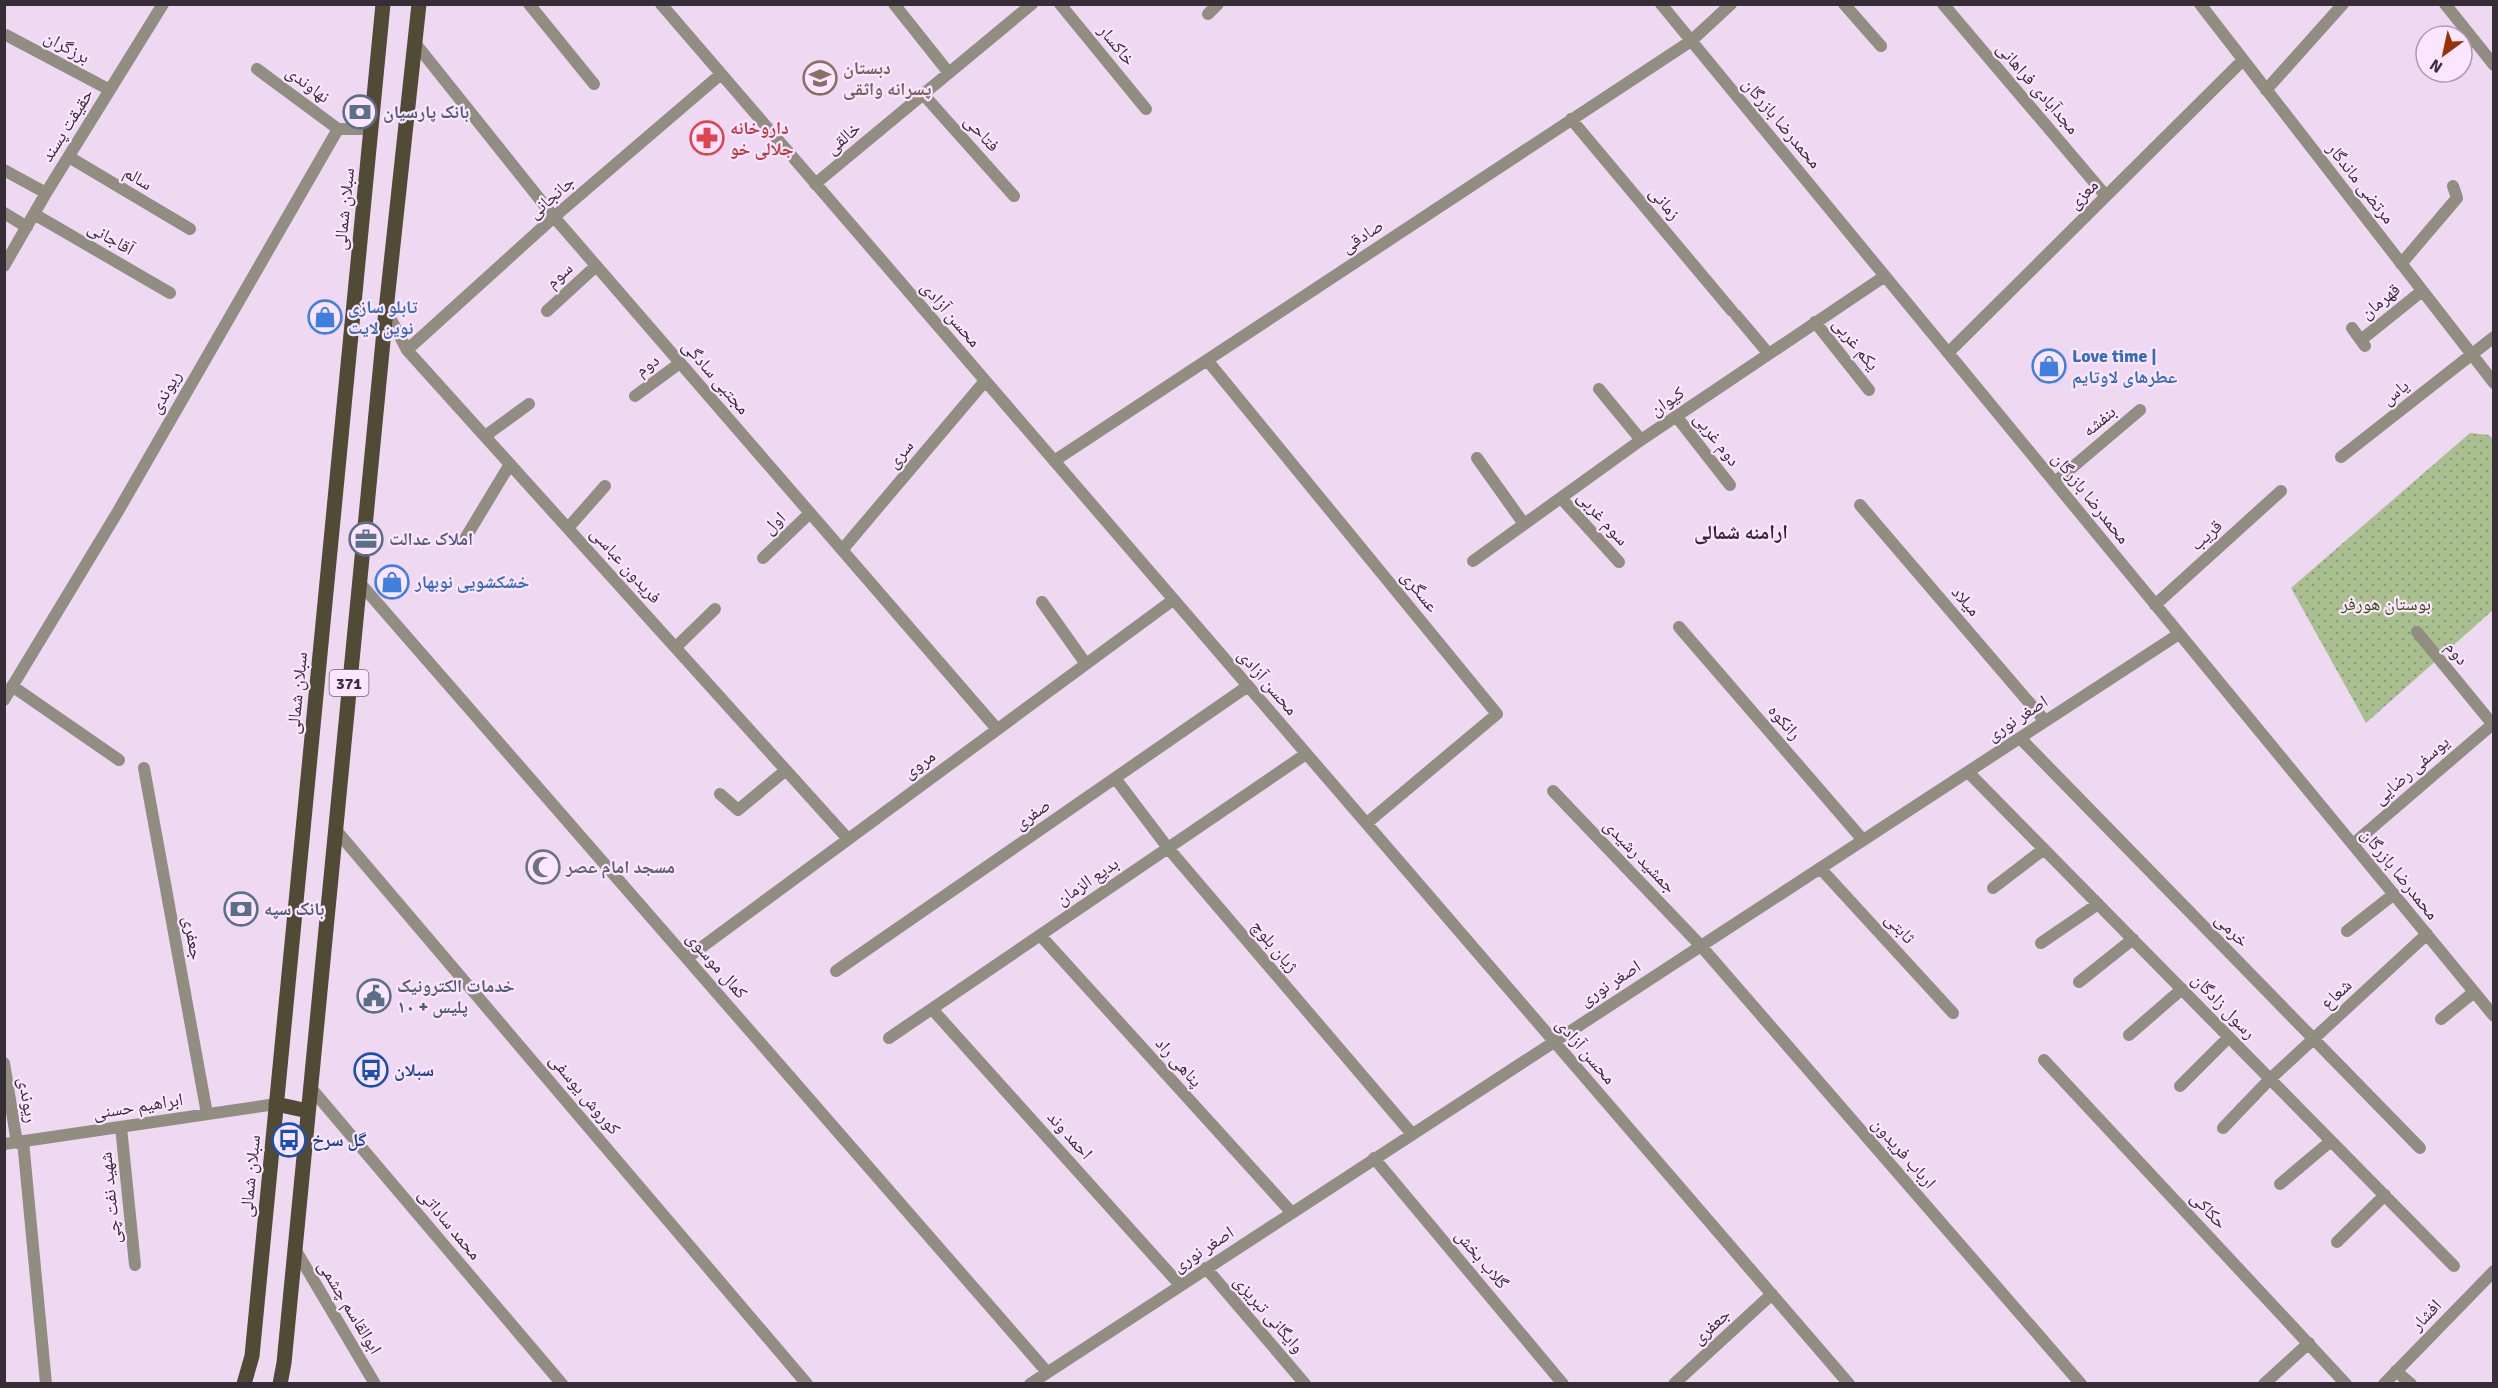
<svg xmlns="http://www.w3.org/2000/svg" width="2498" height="1388" viewBox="0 0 2498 1388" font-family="Signika,'Noto Naskh Arabic',sans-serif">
  <defs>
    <pattern id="park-dots" width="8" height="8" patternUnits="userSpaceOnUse" patternTransform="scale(1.5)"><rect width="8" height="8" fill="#a9bf8f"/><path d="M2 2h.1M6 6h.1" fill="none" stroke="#8a9c76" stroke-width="1.8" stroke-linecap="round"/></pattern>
  </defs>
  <rect width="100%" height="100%" fill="#efd8f2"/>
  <path fill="url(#park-dots)" d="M2470 433 2489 435 2494 441 2493 610 2366 723 2291 588Z"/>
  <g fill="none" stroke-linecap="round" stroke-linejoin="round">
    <path stroke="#928d81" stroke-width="12" d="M529 4 594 84
      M661 4 1849 1384
      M894 4 949 73
      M1060 4 1146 109
      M1661 4 2494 1016
      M1844 4 1881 46
      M1943 4 2106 196
      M2200 4 2494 383
      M2445 4 2494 65
      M1208 14 1218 4
      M6 35 110 90
      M415 43 554 217 997 729
      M257 69 338 129
      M2266 90 2343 4
      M923 94 1014 196
      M1571 119 1732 311
      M69 157 190 229
      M4 170 46 193
      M815 184 1032 4
      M4 213 27 227
      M34 214 170 293
      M2401 264 2457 198 2453 186
      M4 266 46 193 163 4
      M386 310 407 350 848 839
      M547 311 596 266
      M1736 315 1768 353
      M1815 322 1869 390
      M2352 328 2365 346
      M2361 340 2422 291
      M407 350 554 217 721 74
      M1948 353 2243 60
      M1207 360 1497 714 1367 823
      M1599 389 1641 440
      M635 396 680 363
      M1676 416 1730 485
      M485 436 529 404
      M2341 457 2494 337
      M1477 458 1524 524
      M1054 461 1691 41 1731 4
      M2055 482 2140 410
      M1561 498 1619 562
      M1860 505 2045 721
      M568 528 605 486
      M466 537 510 464
      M842 550 985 381
      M763 558 810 513
      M1473 561 1641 440 1885 276
      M359 582 1047 1372
      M1042 602 1086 664
      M2155 605 2281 491
      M1679 627 1863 840
      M2417 632 2494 726
      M676 647 715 609
      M12 686 119 760
      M4 700 117 513 338 129H371
      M2020 738 2420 1148
      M144 768 207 1114
      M1968 772 2454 1266
      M1115 778 1168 848 1412 1134
      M1553 791 1701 946 2081 1384
      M720 794 738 810 786 770
      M335 829 807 1384
      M2353 844 2494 723
      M1820 868 1953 1013
      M1993 888 2044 849
      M2347 931 2394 894
      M1040 935 1292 1213
      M2041 943 2098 904
      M687 958 1173 600
      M836 971 1248 686
      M2079 982 2133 939
      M932 1009 1180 1285
      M2441 1019 2474 992
      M2129 1035 2182 989
      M889 1038 1306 754
      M2044 1060 2346 1384
      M4 1063 17 1143
      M2180 1086 2229 1037
      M310 1087 562 1384
      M121 1127 135 1265
      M2223 1128 2269 1080 2427 934
      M23 1141 46 1384
      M4 1144 276 1104
      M1374 1158 1563 1384
      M2280 1184 2331 1141
      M2337 1242 2385 1195
      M295 1249 375 1384
      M1206 1268 1305 1384
      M2396 1371 2411 1384
      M1030 1384 2179 634
      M1674 1384 1772 1294
      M2264 1384 2309 1343
      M2384 1384 2494 1271"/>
    <path stroke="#514a34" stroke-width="15" d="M276 1104 308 1111
      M244 1384 252 1356 383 4
      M280 1384 284 1363 386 310 419 4"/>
  </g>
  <defs>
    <symbol id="school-ring" viewBox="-11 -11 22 22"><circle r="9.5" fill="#fce5ff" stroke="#8d6e63" stroke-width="1.5"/><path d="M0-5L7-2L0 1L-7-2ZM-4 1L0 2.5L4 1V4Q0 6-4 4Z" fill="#8d6e63"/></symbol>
    <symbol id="bank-ring" viewBox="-11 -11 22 22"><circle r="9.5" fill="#fce5ff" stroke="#5c6f8a" stroke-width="1.5"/><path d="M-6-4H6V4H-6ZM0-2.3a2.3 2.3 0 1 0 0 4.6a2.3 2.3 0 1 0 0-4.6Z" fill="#5c6f8a"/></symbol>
    <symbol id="pharmacy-ring" viewBox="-11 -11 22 22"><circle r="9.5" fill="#fce5ff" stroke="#e0444e" stroke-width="1.5"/><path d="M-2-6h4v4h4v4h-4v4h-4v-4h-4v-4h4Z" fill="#e0444e"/></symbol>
    <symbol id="shop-ring" viewBox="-11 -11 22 22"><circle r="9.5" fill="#fce5ff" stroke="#3f7fe0" stroke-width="1.5"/><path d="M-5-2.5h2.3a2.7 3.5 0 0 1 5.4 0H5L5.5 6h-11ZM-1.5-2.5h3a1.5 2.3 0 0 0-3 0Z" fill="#3f7fe0"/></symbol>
    <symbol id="office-ring" viewBox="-11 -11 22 22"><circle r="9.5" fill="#fce5ff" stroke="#5c6f8a" stroke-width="1.5"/><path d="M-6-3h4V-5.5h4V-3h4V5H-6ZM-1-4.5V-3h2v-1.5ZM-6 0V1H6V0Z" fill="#5c6f8a"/></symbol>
    <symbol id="mosque-ring" viewBox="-11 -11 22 22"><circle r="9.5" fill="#fce5ff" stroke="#6b7280" stroke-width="1.5"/><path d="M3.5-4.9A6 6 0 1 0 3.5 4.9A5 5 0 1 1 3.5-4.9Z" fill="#6b7280"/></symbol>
    <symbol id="civic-ring" viewBox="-11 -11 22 22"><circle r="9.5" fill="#fce5ff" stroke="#5c6f8a" stroke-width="1.5"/><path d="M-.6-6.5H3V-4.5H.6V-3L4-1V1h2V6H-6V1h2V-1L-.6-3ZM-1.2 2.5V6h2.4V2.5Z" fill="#5c6f8a"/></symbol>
    <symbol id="bus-ring" viewBox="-11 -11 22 22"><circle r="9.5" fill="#fce5ff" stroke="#1a4fb4" stroke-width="1.5"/><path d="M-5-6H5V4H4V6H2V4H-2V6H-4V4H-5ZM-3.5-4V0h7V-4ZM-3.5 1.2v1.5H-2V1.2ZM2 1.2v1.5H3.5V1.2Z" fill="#1a4fb4"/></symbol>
  </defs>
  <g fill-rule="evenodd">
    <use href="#school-ring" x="801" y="59" width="38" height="38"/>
    <use href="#bank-ring" x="341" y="93" width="38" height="38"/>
    <use href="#pharmacy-ring" x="688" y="119" width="38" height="38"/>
    <use href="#shop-ring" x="306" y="298" width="38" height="38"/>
    <use href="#shop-ring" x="2030" y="347" width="38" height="38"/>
    <use href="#office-ring" x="347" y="520" width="38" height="38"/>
    <use href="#shop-ring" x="373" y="563" width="38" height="38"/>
    <use href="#mosque-ring" x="524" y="848" width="38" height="38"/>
    <use href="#bank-ring" x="222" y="890" width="38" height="38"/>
    <use href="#civic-ring" x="355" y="977" width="38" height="38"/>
    <use href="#bus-ring" x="352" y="1051" width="38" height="38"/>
    <use href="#bus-ring" x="270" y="1121" width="38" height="38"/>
  </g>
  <g text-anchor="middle" stroke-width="4.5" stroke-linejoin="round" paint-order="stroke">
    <rect fill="#fce5ff" stroke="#716473" stroke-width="1.5" x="329.5" y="670" width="39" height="26" rx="4.5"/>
    <g font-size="16" font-weight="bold" fill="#362d37">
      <text x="349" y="689">371</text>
    </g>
    <g font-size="18" fill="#362d37" stroke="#fce5ff">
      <text transform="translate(1117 45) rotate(51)" y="6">خاکسار</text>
      <text transform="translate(67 47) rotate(28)" y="6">برزگران</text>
      <text transform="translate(308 84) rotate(37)" y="6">نهاوندی</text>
      <text transform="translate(2038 88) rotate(49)" y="6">مجدآبادی فراهانی</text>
      <text transform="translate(1782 123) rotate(50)" y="6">محمدرضا بازرگان</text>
      <text transform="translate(67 125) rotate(-58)" y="6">حقیقت پسند</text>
      <text transform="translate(982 133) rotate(48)" y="6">فتاحی</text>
      <text transform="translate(843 138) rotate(-40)" y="6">خالقی</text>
      <text transform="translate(138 178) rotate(31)" y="6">سالم</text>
      <text transform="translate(2361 183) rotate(52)" y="6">مرتضی ماندگار</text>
      <text transform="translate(2083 194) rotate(-45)" y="6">معزی</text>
      <text transform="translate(551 197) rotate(-41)" y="6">جانجانی</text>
      <text transform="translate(1665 203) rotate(50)" y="6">زمانی</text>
      <text transform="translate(344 209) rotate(-84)" y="6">سبلان شمالی</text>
      <text transform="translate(1362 236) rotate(-33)" y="6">صادقی</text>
      <text transform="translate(111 238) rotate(30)" y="6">آقاجانی</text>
      <text transform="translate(559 275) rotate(-42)" y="6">سوم</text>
      <text transform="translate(2380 301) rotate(-39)" y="6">قهرمان</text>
      <text transform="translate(951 314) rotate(49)" y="6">محسن آزادی</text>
      <text transform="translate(1856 344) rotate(51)" y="6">یکم غربی</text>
      <text transform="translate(647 365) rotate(-36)" y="6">دوم</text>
      <text transform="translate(716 377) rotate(49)" y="6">مجتبی سادگی</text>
      <text transform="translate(165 392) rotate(-60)" y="6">ریوندی</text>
      <text transform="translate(2395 392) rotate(-38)" y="6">یاس</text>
      <text transform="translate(1667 401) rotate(-34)" y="6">کیوان</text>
      <text transform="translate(2099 421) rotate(-40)" y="6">بنفشه</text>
      <text transform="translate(1717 439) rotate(52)" y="6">دوم غربی</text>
      <text transform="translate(900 454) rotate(-50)" y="6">سری</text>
      <text transform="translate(2091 498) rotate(51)" y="6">محمدرضا بازرگان</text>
      <text transform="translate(1603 518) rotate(48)" y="6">سوم غربی</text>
      <text transform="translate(774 523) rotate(-43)" y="6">اول</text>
      <text transform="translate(2206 535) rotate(-42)" y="6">قریب</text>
      <text transform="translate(626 565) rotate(48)" y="6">فریدون عباسی</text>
      <text transform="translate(1420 591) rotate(51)" y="6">عسگری</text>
      <text transform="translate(1966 601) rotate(49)" y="6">میلاد</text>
      <text transform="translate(2457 653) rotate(51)" y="6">دوم</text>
      <text transform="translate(1268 682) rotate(49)" y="6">محسن آزادی</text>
      <text transform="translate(297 693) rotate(-84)" y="6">سبلان شمالی</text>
      <text transform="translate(2017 718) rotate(-33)" y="6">اصغر نوری</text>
      <text transform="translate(1785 722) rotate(49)" y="6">رانکوه</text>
      <text transform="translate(919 764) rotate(-36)" y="6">مروی</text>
      <text transform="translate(2411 770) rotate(-41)" y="6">یوسفی رضایی</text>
      <text transform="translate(1032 814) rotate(-35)" y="6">صفری</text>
      <text transform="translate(1640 856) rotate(46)" y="6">جمشید رشیدی</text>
      <text transform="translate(2400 874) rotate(51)" y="6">محمدرضا بازرگان</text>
      <text transform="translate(1087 881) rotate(-34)" y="6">بدیع الزمان</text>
      <text transform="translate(1900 928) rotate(48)" y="6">ثابتی</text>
      <text transform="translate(2232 930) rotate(46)" y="6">خرمی</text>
      <text transform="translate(193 938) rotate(80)" y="6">جعفری</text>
      <text transform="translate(1275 946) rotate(50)" y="6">ژیان بلوچ</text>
      <text transform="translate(717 965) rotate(49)" y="6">کمال موسوی</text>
      <text transform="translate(1610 983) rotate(-33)" y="6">اصغر نوری</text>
      <text transform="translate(2336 994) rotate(-43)" y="6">شعاع</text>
      <text transform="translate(2224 1006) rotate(46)" y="6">رسول زادگان</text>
      <text transform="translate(1586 1051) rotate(49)" y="6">محسن آزادی</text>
      <text transform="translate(1179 1062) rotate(48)" y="6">پناهی راد</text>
      <text transform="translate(585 1094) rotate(50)" y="6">کوروش یوسفی</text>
      <text transform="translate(28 1100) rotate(81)" y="6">ریوندی</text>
      <text transform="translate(138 1106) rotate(-9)" y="6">ابراهیم حسنی</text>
      <text transform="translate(1070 1135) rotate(48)" y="6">احمد وند</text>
      <text transform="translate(1904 1153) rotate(49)" y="6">ارباب فریدون</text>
      <text transform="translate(250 1176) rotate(-84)" y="6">سبلان شمالی</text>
      <text transform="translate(110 1198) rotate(-96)" y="6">شهید نفت چی</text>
      <text transform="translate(2209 1210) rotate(47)" y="6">حکاکی</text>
      <text transform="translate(450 1224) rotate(50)" y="6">محمد ساداتی</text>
      <text transform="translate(1203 1249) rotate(-33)" y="6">اصغر نوری</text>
      <text transform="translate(1482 1259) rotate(50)" y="6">گلاب بخش</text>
      <text transform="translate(350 1307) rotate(59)" y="6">ابوالقاسم چشمی</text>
      <text transform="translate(1269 1314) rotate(49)" y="6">وایگانی تبریزی</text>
      <text transform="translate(2426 1315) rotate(-46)" y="6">افشار</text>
      <text transform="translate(1711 1326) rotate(-42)" y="6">جعفری</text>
    </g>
    <g font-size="18" font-weight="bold" fill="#785e54" stroke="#fce5ff" text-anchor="start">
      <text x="843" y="74">دبستان<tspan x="843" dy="21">پسرانه واثقی</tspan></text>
    </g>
    <g font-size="18" font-weight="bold" fill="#4e5e75" stroke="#fce5ff" text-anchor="start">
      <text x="383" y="118">بانک پارسیان</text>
      <text x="389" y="545">املاک عدالت</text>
      <text x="264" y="915">بانک سپه</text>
      <text x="397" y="992">خدمات الکترونیک<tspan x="397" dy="21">پلیس + ۱۰</tspan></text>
    </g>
    <g font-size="18" font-weight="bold" fill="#be3a42" stroke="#fce5ff" text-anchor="start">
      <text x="730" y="134">داروخانه<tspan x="730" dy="21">جلالی خو</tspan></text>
    </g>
    <g font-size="18" font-weight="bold" fill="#366cbe" stroke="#fce5ff" text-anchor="start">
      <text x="348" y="313">تابلو سازی<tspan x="348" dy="21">نوین لایت</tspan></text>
      <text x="2072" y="362">Love time |<tspan x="2072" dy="21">عطرهای لاوتایم</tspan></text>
      <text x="415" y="588">خشکشویی نوبهار</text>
    </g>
    <g font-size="18" fill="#354b0f" stroke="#fce5ff">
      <text x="2386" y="610">بوستان هورفر</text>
    </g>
    <g font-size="18" font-weight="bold" fill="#5b616d" stroke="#fce5ff" text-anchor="start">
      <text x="566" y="873">مسجد امام عصر</text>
    </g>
    <g font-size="18" font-weight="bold" fill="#164399" stroke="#fce5ff" text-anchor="start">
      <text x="394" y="1076">سبلان</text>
      <text x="312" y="1146">گل سرخ</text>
    </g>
    <g font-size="20" font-weight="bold" fill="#38263a" stroke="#fce5ff">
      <text x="1741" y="539">ارامنه شمالی</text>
    </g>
  </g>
  <rect width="2498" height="1388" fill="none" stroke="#362d37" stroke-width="12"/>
  <g transform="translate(2444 54) rotate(213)"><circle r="28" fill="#fce5ff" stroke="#ad9baf" stroke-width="1.5"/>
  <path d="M0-4.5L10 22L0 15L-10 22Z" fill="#973300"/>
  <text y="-9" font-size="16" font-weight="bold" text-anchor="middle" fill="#362d37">N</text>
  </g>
</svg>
